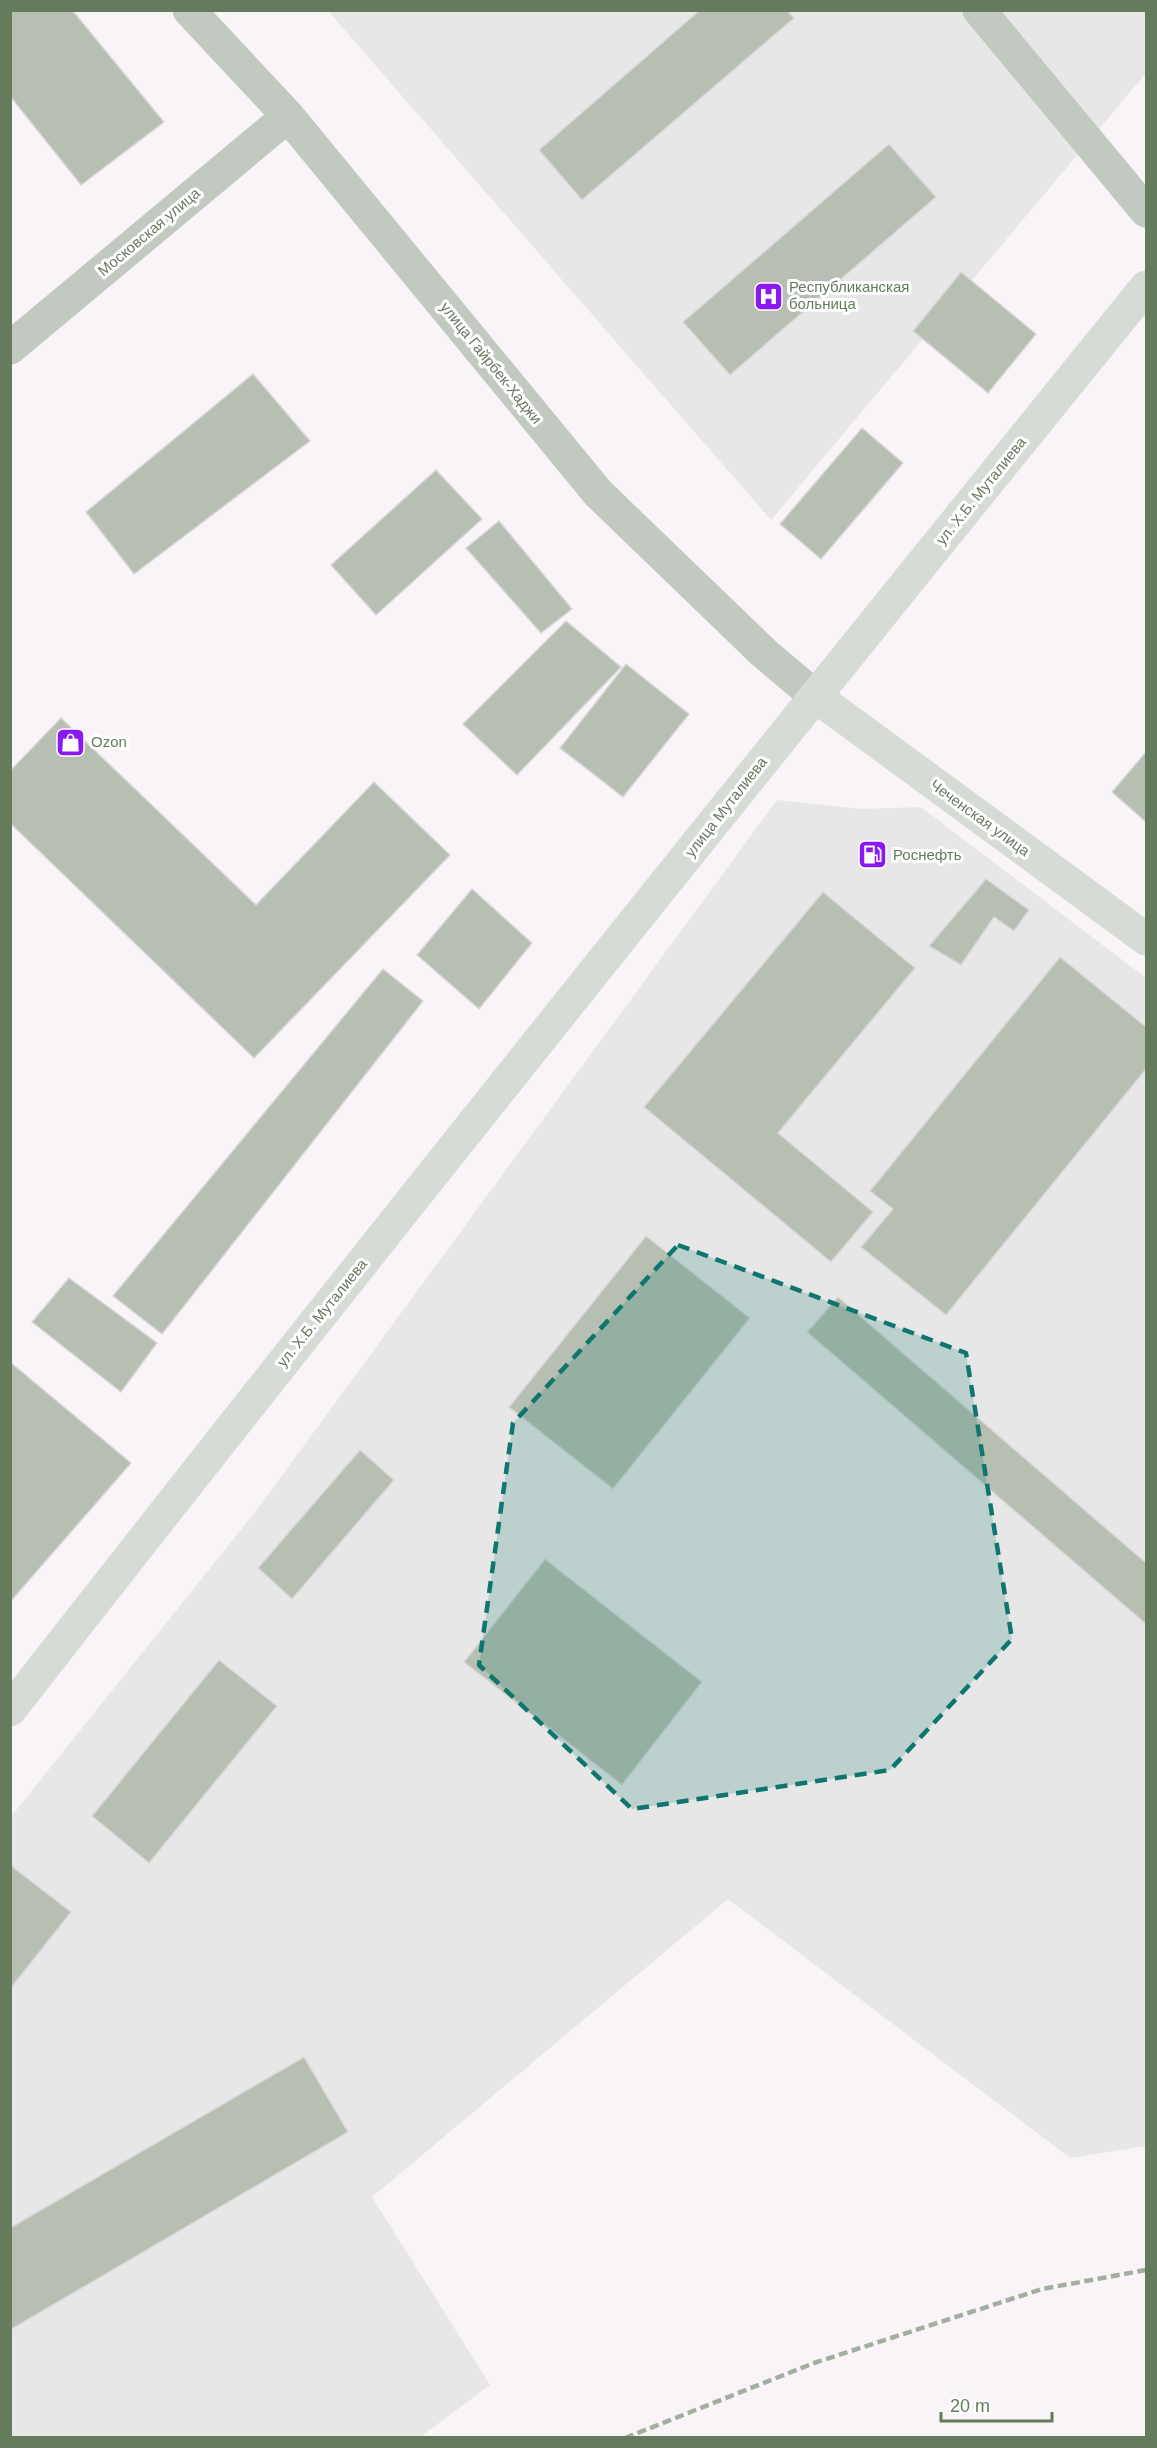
<svg xmlns="http://www.w3.org/2000/svg" width="1157" height="2448" viewBox="0 0 1157 2448" font-family="Helvetica,sans-serif">
  <rect width="100%" height="100%" fill="#f8f4f7"/>
  <path fill="#e8e7e7" d="M328 11H1146V73L771 520Z
    M777 800 862 809 921 807 1146 978V2146L1070 2158 728 1899 372 2197 490 2385 420 2437H11L10 1818 256 1511Z"/>
  <path fill="#b6bfb1" stroke="#d9d7d8" stroke-width="1.5" d="M15 10H72L164 122 81 185 10 96V14Z
    M700 10H787L794 18 582 200 539 150Z
    M889 144 936 197 730 375 683 322Z
    M961 272 1036 334 988 393 913 331Z
    M253 374 310 441 134 574 86 512Z
    M862 428 903 463 821 559 780 524Z
    M436 470 482 519 376 615 331 565Z
    M499 521 572 609 541 633 466 548Z
    M566 621 621 667 517 775 463 724Z
    M626 664 689 714 623 797 560 748Z
    M61 718 256 905 374 782 450 855 254 1058 10 823V771Z
    M1146 752V822L1112 792Z
    M986 879 1029 910 1014 931 994 917 961 965 929 946Z
    M472 889 532 943 479 1009 417 955Z
    M823 892 915 968 778 1133 873 1212 831 1262 644 1107Z
    M1060 957 1146 1027V1069L946 1315 861 1247 893 1209 870 1191Z
    M383 969 423 1001 162 1334 113 1296Z
    M646 1236 750 1318 613 1489 509 1407Z
    M69 1278 157 1343 121 1392 32 1322Z
    M838 1297 1146 1563V1624L807 1332Z
    M10 1362 131 1463 10 1602Z
    M360 1450 394 1480 292 1599 258 1568Z
    M545 1559 702 1682 622 1785 464 1662Z
    M219 1660 277 1706 149 1863 92 1816Z
    M10 1865 71 1912 10 1989Z
    M304 2057 348 2132 10 2330V2228Z"/>
  <g fill="none" stroke-linecap="round" stroke-linejoin="round">
    <path stroke="#c2c9c0" stroke-width="33" d="M189 10 288 116 598 493 764 653 815 696
      M979 10 1146 211
      M10 348 288 116"/>
    <path stroke="#d6dcd5" stroke-width="33" d="M815 696 1146 939
      M10 1710C384 1231 764 758 1146 287"/>
    <path stroke="#a2ae9f" stroke-width="4.5" stroke-dasharray="9 4.5" stroke-linecap="butt" d="M625 2438 814 2363 1042 2289 1146 2270"/>
  </g>
  <path fill="#0f766e" fill-opacity="0.2" stroke="#0f766e" stroke-width="4.5" stroke-dasharray="12 8" stroke-linejoin="round" d="M678 1245 966 1353 1012 1639 890 1770 632 1809 479 1665 513 1423Z"/>
  <defs>
    <symbol id="hospital-square" viewBox="-11 -11 22 22"><rect x="-9" y="-9" width="18" height="18" rx="4" fill="#8b19f3" stroke="#fff"/><path d="M-5-5h3v3.5h4V-5h3V5h-3V1.5h-4V5h-3Z" fill="#fff"/></symbol>
    <symbol id="shop-square" viewBox="-11 -11 22 22"><rect x="-9" y="-9" width="18" height="18" rx="4" fill="#8b19f3" stroke="#fff"/><path d="M-5-2.5h2.3a2.7 3.5 0 0 1 5.4 0H5L5.5 6h-11ZM-1.5-2.5h3a1.5 2.3 0 0 0-3 0Z" fill="#fff"/></symbol>
    <symbol id="fuel-square" viewBox="-11 -11 22 22"><rect x="-9" y="-9" width="18" height="18" rx="4" fill="#8b19f3" stroke="#fff"/><path d="M-5.5-6h7V0h2V4h1.3V-2.5L3-4.5l.8-.8L6-3V5H2.5V1h-1V6h-7ZM-4.2-4.7v3.2H.2V-4.7Z" fill="#fff"/></symbol>
  </defs>
  <g fill-rule="evenodd">
    <use href="#hospital-square" x="752" y="280" width="33" height="33"/>
    <use href="#shop-square" x="54" y="726" width="33" height="33"/>
    <use href="#fuel-square" x="856" y="838" width="33" height="33"/>
  </g>
  <g text-anchor="middle" stroke-width="6" stroke-linejoin="round" paint-order="stroke">
    <g font-size="15" fill="#647c5c" stroke="#fff">
      <text transform="translate(149 232) rotate(-40)" y="5">Московская улица</text>
      <text transform="translate(491 363) rotate(51)" y="5">улица Гайрбек-Хаджи</text>
      <text transform="translate(981 491) rotate(-51)" y="5">ул. Х.Б. Муталиева</text>
      <text transform="translate(726 807) rotate(-52)" y="5">улица Муталиева</text>
      <text transform="translate(980 818) rotate(36)" y="5">Чеченская улица</text>
      <text transform="translate(322 1313) rotate(-51)" y="5">ул. Х.Б. Муталиева</text>
    </g>
    <g font-size="15" fill="#647c5c" stroke="#fff" text-anchor="start">
      <text x="789" y="292">Республиканская<tspan x="789" dy="17">больница</tspan></text>
      <text x="91" y="747">Ozon</text>
      <text x="893" y="860">Роснефть</text>
    </g>
  </g>
  <rect width="1157" height="2448" fill="none" stroke="#647c5c" stroke-width="24"/>
  <path d="M941 2412v9h111v-9" fill="none" stroke="#647c5c" stroke-width="3"/>
  <text x="950" y="2412" font-size="18" fill="#647c5c" stroke="#ffffff" stroke-width="4.5" paint-order="stroke">20 m</text>
</svg>
